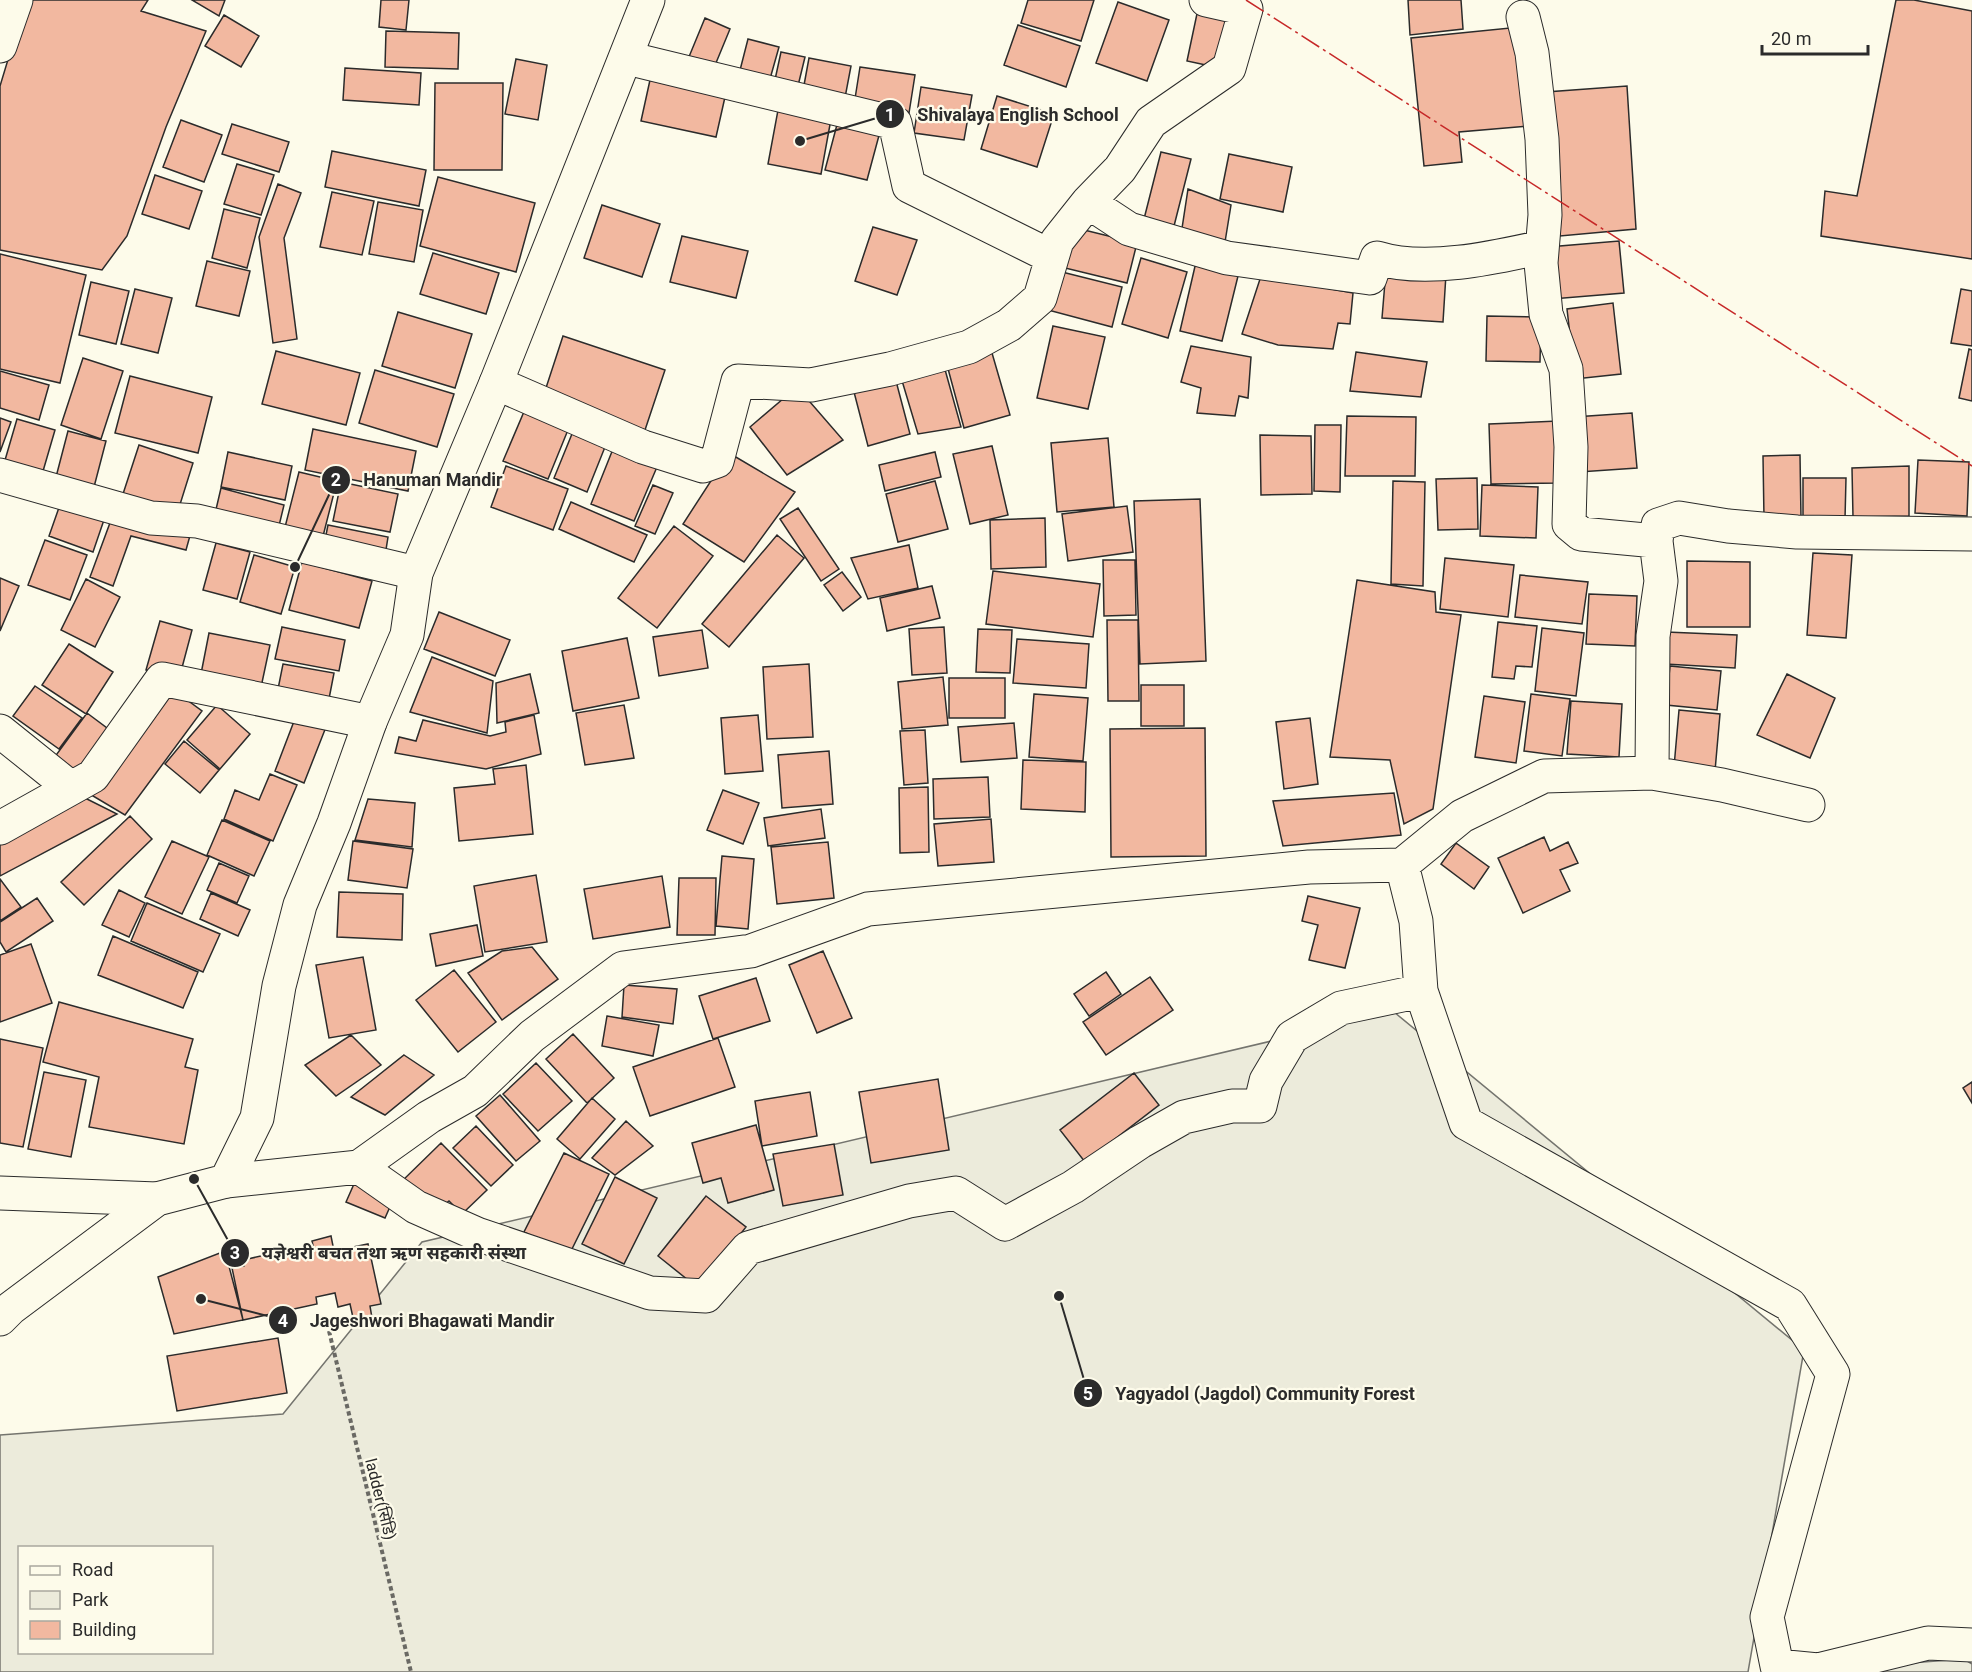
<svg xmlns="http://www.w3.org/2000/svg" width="1972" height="1672" viewBox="0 0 1972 1672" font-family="Roboto,'Noto Sans Devanagari',sans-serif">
  <rect width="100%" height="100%" fill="#fdfbea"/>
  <path fill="#ecebdb" stroke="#74746e" stroke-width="1.5" fill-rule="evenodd" d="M1394 1012 1804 1350 1748 1672H0V1435L283 1414 422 1242ZM20 1548H212V1652H20Z
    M1964 1659 1972 1664V1672H1786Z"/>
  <path fill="#f2b8a0" stroke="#2b2b2b" stroke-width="1.5" d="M26 0H148L141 11 206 31 166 127 127 236 102 270 0 250V86Z
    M192 0H225L219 16Z
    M381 0H409L406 30 379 27Z
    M1028 0H1094L1081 41 1021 23Z
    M1408 0H1461L1463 29 1410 35Z
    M1896 0H1914L1972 11V259L1821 236 1825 191 1857 196Z
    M1118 2 1169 20 1147 81 1096 63Z
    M1198 9 1232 16 1220 68 1187 61Z
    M224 15 259 36 241 67 205 46Z
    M705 18 730 29 711 75 686 64Z
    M1018 25 1080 46 1066 87 1004 65Z
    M1520 27 1529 126 1459 132 1462 162 1424 166 1411 38Z
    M386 31 459 33 458 69 385 67Z
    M748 39 779 47 768 86 738 78Z
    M781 52 805 57 796 94 773 89Z
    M809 58 851 66 844 103 802 96Z
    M516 59 547 65 538 120 505 114Z
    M860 67 915 75 909 113 854 105Z
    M345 68 421 73 419 105 343 100Z
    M650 80 725 97 716 137 641 121Z
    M435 83H503L502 170H434Z
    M1627 86 1636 229 1560 236 1546 92Z
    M921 87 972 95 964 140 914 133Z
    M997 96 1054 114 1037 167 981 149Z
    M778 110 831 119 821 174 768 164Z
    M839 117 881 128 867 180 825 170Z
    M181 120 222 135 204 182 163 167Z
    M232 124 289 142 279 172 222 154Z
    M332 151 426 170 419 206 325 187Z
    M1161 152 1191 159 1174 226 1144 219Z
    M1229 154 1292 167 1283 212 1220 199Z
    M237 164 274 175 261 215 224 204Z
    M155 175 202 191 189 229 142 214Z
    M438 177 535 203 516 272 420 246Z
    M278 184 301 193 284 238 297 339 273 343 259 237Z
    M1188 189 1231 205 1225 242 1181 235Z
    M332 192 374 201 362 255 320 247Z
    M378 202 423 210 414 262 369 254Z
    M602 205 660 224 642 277 584 258Z
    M224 209 260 218 247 268 212 258Z
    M873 227 917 240 897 295 855 281Z
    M1072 227 1137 243 1127 283 1061 267Z
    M682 236 748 251 736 298 670 282Z
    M1619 241 1624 293 1552 299 1548 247Z
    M433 253 499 273 486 314 420 294Z
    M0 254 86 275 60 383 0 369Z
    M1141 258 1187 272 1168 338 1122 324Z
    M207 261 250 271 239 316 196 306Z
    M1196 262 1239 272 1222 341 1180 331Z
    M1386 270 1446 274 1443 322 1382 318Z
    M1058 271 1122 287 1112 327 1048 310Z
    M1261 276 1353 293 1350 324 1338 323 1333 349 1278 345 1242 334Z
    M91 282 129 291 116 344 79 335Z
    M135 289 172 298 158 353 121 344Z
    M1961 289 1972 291V346L1951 343Z
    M1613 303 1621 374 1575 379 1567 309Z
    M398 312 472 334 455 388 382 366Z
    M1487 316 1541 317 1540 362 1486 361Z
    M1053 326 1105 337 1088 409 1037 398Z
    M563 336 665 370 645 430 543 397Z
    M1191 346 1251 357 1248 398 1239 396 1235 416 1197 413 1201 388 1181 382Z
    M1969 349 1972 350V401L1959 398Z
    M276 351 360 373 346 425 262 404Z
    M1356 352 1427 362 1421 397 1350 391Z
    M992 353 1010 415 964 428 947 365Z
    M83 358 123 371 101 439 61 425Z
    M944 366 961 427 918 434 900 374Z
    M375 370 454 394 437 447 359 423Z
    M0 371 49 385 39 420 0 408Z
    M130 376 212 397 198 453 115 433Z
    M896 381 910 434 868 446 854 392Z
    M797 387 843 440 787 475 750 427Z
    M526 407 570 425 548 479 503 461Z
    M1632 413 1637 468 1579 472 1574 417Z
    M1347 416 1416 417 1415 476H1345Z
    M0 418 11 422 0 452Z
    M17 419 55 430 41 478 3 467Z
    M1558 421 1559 483 1491 484 1489 424Z
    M1315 425H1341L1340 492 1314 491Z
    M313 429 416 451 408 491 305 470Z
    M574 429 607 442 587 492 554 478Z
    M68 431 106 441 94 487 56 477Z
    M1260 435 1311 436 1312 494 1261 495Z
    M1108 438 1114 507 1057 512 1051 443Z
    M139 445 193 463 177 514 122 497Z
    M992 446 1008 515 970 524 953 454Z
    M613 449 657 467 634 521 591 504Z
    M228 452 292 466 285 500 221 487Z
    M935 452 941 477 885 491 879 465Z
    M729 453 795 492 744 562 683 524Z
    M1800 455 1801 518H1764L1763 456Z
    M1918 460 1969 462 1967 516 1915 513Z
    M506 466 568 489 553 530 491 507Z
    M1909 466V516L1853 517 1852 468Z
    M299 472 337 481 320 548 282 539Z
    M1477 478 1478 529 1438 530 1436 479Z
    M1803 478H1846L1845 519 1803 518Z
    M935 481 948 529 898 542 886 494Z
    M1393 481 1425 482 1423 586 1391 584Z
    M341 482 398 494 390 532 333 521Z
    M653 485 673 493 655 534 635 526Z
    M1482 485 1538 487 1536 538 1480 536Z
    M221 488 284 505 277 534 214 518Z
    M62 499 106 514 93 552 49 536Z
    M1200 499 1206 661 1140 664 1134 501Z
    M571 502 647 535 634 562 559 529Z
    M1127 506 1133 552 1068 561 1062 514Z
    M798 508 839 569 821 581 780 519Z
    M114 512 191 532 186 550 131 536 113 586 90 577Z
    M1045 518 1046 567 991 569 990 520Z
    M328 525 388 537 384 562 323 550Z
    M674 526 713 556 657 628 618 598Z
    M777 535 804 558 729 647 702 624Z
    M45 540 87 555 70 600 28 585Z
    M216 543 250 552 237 599 203 590Z
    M909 545 918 588 868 599 851 558Z
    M1813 553 1852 555 1846 638 1807 635Z
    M254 555 295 567 281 614 240 602Z
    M1445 558 1514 565 1508 617 1440 609Z
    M1103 560H1135L1136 615 1104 616Z
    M1687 561 1750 562V627H1687Z
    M302 562 372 581 359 628 289 610Z
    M993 571 1100 584 1093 637 986 624Z
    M842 572 861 597 843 611 824 585Z
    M1520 575 1588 582 1582 624 1515 617Z
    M0 578 19 586 0 631Z
    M86 579 120 597 95 647 61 630Z
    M1357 580 1435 592 1436 612 1461 615 1433 809 1404 824 1390 760 1330 757Z
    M932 586 940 618 887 631 880 598Z
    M1589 594 1637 596 1635 646 1586 644Z
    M439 612 510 640 495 676 424 649Z
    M1107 620H1138L1139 701H1108Z
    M160 621 192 630 179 679 146 670Z
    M1498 622 1537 626 1532 667 1516 666 1514 679 1492 677Z
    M282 627 345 640 339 671 275 659Z
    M944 627 947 673 912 675 909 629Z
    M1542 628 1584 633 1576 696 1535 691Z
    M978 629 1012 630 1010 673 976 672Z
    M702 630 708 668 659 676 653 637Z
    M1666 632 1737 635 1735 668 1665 664Z
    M209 633 270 645 260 692 200 679Z
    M627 638 639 698 573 711 562 651Z
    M1017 639 1089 644 1086 688 1013 683Z
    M69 644 113 672 86 714 42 685Z
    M432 657 493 681 487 733 410 712Z
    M283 664 334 673 328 704 277 694Z
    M809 664 813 737 767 739 763 667Z
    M1670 666 1721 671 1717 710 1666 705Z
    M530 674 539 713 497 723 496 683Z
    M1787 674 1835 698 1810 758 1757 735Z
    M943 677 948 725 902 729 898 682Z
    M949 678H1005V718H949Z
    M1141 685H1184V726H1141Z
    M35 686 82 718 59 749 13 716Z
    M168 686 202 711 125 815 88 793Z
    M1034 694 1088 698 1083 761 1029 757Z
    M1531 694 1570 699 1562 756 1524 751Z
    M1484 696 1525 702 1516 763 1475 757Z
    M1571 701 1622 704 1619 757 1567 754Z
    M217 705 250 734 220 769 187 740Z
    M624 705 634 758 585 765 576 713Z
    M1679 710 1720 714 1715 771 1674 767Z
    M87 713 115 734 79 783 51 762Z
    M534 715 541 754 486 769 395 753 399 737 416 741 423 720 490 736 506 732 505 722Z
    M758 715 763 771 725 774 721 718Z
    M296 716 326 727 304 783 275 771Z
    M1310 718 1318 784 1284 789 1276 722Z
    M1014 723 1017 758 961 762 958 727Z
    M1205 728 1206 856 1111 857 1110 729Z
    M925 730 928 783 904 785 900 731Z
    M184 741 219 770 200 793 165 764Z
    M829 751 833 804 782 808 778 755Z
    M1023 760 1086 762 1085 812 1021 809Z
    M526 765 533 834 459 841 454 788 495 784 493 769Z
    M270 774 297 785 273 841 224 819 235 790 259 800Z
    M988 777 990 817 934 819 933 779Z
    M928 787 929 852 900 853 899 788Z
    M723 790 759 803 743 844 707 830Z
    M1394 793 1401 835 1283 846 1273 801Z
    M79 795 117 814 0 876V836Z
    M368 799 415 803 412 847 355 840Z
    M821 809 825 838 768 846 764 818Z
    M130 816 152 839 84 905 61 882Z
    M991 819 994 862 938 866 934 824Z
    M222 820 270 841 254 876 207 855Z
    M1544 837 1550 851 1568 842 1578 863 1560 870 1570 891 1523 913 1498 858Z
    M172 841 209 857 182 914 145 897Z
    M353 841 413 849 407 888 348 880Z
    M828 842 834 898 777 904 771 847Z
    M1456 843 1489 867 1474 889 1441 864Z
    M722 856 754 859 748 929 716 926Z
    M219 863 249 876 237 903 207 890Z
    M536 875 547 942 485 952 474 886Z
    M662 876 670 927 593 939 584 889Z
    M679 878H716L715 935H677Z
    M0 879 21 907 0 921Z
    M119 890 145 903 129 937 102 925Z
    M339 892 403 894 402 940 337 937Z
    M211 893 250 910 238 936 200 919Z
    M1308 896 1360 908 1345 968 1309 960 1318 925 1302 921Z
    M37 898 53 921 6 952 0 942V922Z
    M147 903 220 934 203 972 131 941Z
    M477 925 483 956 436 966 430 934Z
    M113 936 198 972 183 1008 98 975Z
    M31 944 52 1003 0 1022V955Z
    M532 947 558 979 502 1020 468 973 502 951Z
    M823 951 852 1018 817 1033 789 965Z
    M363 957 376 1030 329 1038 316 965Z
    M454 970 496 1022 458 1052 416 1000Z
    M1106 972 1121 994 1089 1016 1074 994Z
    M1150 977 1173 1010 1106 1055 1083 1022Z
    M756 978 770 1021 713 1039 699 996Z
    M624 985 677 989 673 1024 622 1017Z
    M59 1002 193 1039 185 1067 198 1070 184 1144 89 1127 99 1077 43 1062Z
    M607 1016 659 1025 653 1056 602 1046Z
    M573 1034 614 1078 587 1103 546 1059Z
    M351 1035 381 1065 336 1096 305 1065Z
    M718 1038 735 1087 650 1116 633 1067Z
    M0 1039 43 1048 23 1147 0 1143Z
    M404 1055 434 1075 385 1115 351 1097Z
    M536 1063 572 1101 538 1131 503 1094Z
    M44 1072 86 1080 71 1157 28 1149Z
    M1134 1073 1159 1105 1085 1162 1060 1130Z
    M938 1079 949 1150 871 1163 859 1092Z
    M1972 1082V1103L1963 1088Z
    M810 1092 817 1136 762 1146 755 1101Z
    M500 1095 540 1141 516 1161 476 1116Z
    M592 1098 615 1119 580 1159 557 1139Z
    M626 1121 653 1146 615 1175 592 1158Z
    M756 1125 774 1190 728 1203 721 1178 703 1183 692 1143Z
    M476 1126 513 1165 491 1186 453 1148Z
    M441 1143 487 1190 462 1214 449 1201 440 1208 400 1183Z
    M834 1144 843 1195 783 1206 773 1154Z
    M564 1153 609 1174 569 1255 524 1232Z
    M615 1177 657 1198 624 1264 582 1244Z
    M354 1184 393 1200 385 1218 346 1202Z
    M706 1196 746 1227 698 1288 658 1256Z
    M331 1236 334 1251 368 1244 381 1304 370 1306 372 1318 354 1322 350 1304 338 1307 335 1293 316 1297 317 1304 243 1320 232 1268 244 1266 243 1260 288 1250 289 1256 314 1250 312 1241Z
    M225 1251 243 1320 174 1334 158 1277Z
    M278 1338 287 1393 177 1411 167 1356Z"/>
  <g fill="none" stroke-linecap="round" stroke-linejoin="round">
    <defs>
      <path id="minor" d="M1523 17 1532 53 1542 139 1545 215 1541 263 1546 314 1566 369 1571 447 1569 524 1581 534 1656 541
        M0 46 16 0
        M627 58 895 123 909 186 1052 257
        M1088 202 1129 229 1227 258 1370 278 1377 258C1425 273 1493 258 1542 247
        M496 383 643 447 703 466 717 461 738 381 811 385 890 369 969 347 1009 325 1040 298 1057 241 1088 202 1120 169 1151 122 1229 68 1246 9 1206 0
        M0 475 151 518 197 521 416 573
        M0 731 71 788
        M1652 773 1653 636 1661 581 1656 541 1658 525 1679 518 1728 526 1797 532 1972 534
        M0 828 93 776 162 679 370 722
        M1402 865 1462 816 1544 776 1652 773 1722 785 1808 805
        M359 1167 416 1207 477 1234 650 1293 706 1296 748 1248 909 1201 956 1193 1005 1224 1073 1187 1140 1142 1184 1117 1232 1106H1260L1266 1081 1292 1037 1341 1008 1421 991
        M226 1181 359 1167 429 1117 475 1091 532 1036 623 968 751 951 868 909 1309 867 1402 865 1416 921 1421 991 1466 1123 1790 1305 1833 1374 1767 1617 1777 1666 1818 1670 1928 1643 1972 1645
        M0 1193 157 1199"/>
      <path id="major" d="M0 1319 11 1308 157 1199 226 1181 257 1118 279 986 300 905 334 823 370 722 407 635 416 573 496 383 648 0"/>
    </defs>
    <use href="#minor" stroke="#2b2b2b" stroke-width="35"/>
    <use href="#major" stroke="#2b2b2b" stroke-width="35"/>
    <path stroke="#6a6964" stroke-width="4" stroke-dasharray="4.5 3" stroke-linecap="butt" d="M329 1331 411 1672"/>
    <use href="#minor" stroke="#fdfbea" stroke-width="33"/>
    <use href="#major" stroke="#fdfbea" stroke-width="33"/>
    <path stroke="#c62828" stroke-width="1.5" stroke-dasharray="21 4.5 3 4.5" stroke-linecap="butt" d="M1246 0 1972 466"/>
  </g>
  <g text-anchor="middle" stroke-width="4.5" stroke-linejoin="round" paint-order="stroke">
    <g font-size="16" fill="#2b2b2b" stroke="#fdfbea">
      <text transform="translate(381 1499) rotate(76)" y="6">ladder(सिंडि)</text>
    </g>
  </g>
  <path fill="none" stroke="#2b2b2b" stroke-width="2" d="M800 141L890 114M295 567L336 480M194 1179L235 1253M201 1299L283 1320M1059 1296L1088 1393"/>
  <g fill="#2b2b2b" stroke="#fdfbea" stroke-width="2">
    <circle cx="800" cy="141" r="6"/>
    <circle cx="295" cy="567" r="6"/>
    <circle cx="194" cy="1179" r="6"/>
    <circle cx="201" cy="1299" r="6"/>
    <circle cx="1059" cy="1296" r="6"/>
    <circle cx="890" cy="114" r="15"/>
    <circle cx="336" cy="480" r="15"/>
    <circle cx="235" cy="1253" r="15"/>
    <circle cx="283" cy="1320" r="15"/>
    <circle cx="1088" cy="1393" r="15"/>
  </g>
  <g font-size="18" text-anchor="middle" font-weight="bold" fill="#fff">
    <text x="890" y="121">1</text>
    <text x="336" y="486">2</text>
    <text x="235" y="1259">3</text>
    <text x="283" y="1327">4</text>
    <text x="1088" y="1400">5</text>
  </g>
  <g font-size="18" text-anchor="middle" font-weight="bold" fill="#2b2b2b" stroke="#fdfbea" stroke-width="4.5" stroke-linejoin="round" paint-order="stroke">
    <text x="1018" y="121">Shivalaya English School</text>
    <text x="433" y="486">Hanuman Mandir</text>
    <text x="394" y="1259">यज्ञेश्वरी बचत तथा ऋण सहकारी संस्था</text>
    <text x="432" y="1327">Jageshwori Bhagawati Mandir</text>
    <text x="1265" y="1400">Yagyadol (Jagdol) Community Forest</text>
  </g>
  <rect x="18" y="1546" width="195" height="108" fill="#fdfbea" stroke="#a9a89e" stroke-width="1.5"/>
  <rect x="30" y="1566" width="30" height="9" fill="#fdfbea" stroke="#a9a89e" stroke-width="1.5"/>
  <text x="72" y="1576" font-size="18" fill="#2b2b2b">Road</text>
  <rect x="30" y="1591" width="30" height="18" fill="#ecebdb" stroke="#a9a89e" stroke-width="1.5"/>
  <text x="72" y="1606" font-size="18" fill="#2b2b2b">Park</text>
  <rect x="30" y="1621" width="30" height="18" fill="#f2b8a0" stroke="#a9a89e" stroke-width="1.5"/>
  <text x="72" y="1636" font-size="18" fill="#2b2b2b">Building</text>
  <path d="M1762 45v9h106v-9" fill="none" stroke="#2b2b2b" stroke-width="3"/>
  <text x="1771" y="45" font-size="18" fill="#2b2b2b" stroke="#fdfbea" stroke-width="4.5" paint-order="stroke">20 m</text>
</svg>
